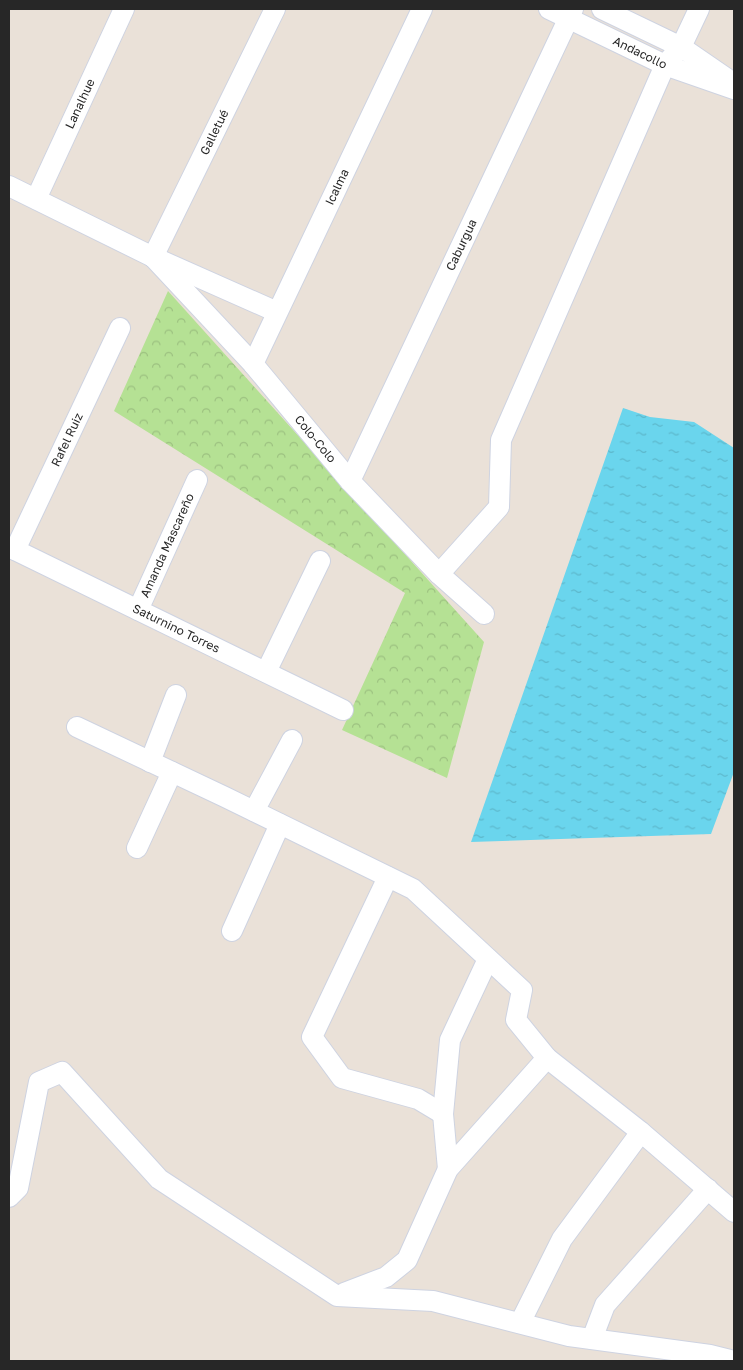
<svg xmlns="http://www.w3.org/2000/svg" width="743" height="1370" viewBox="0 0 743 1370" font-family="'Golos Text',sans-serif">
  <defs>
    <pattern id="park-crowns" width="20" height="18" patternUnits="userSpaceOnUse" patternTransform="scale(1.25)"><rect width="20" height="18" fill="#b5e194"/><path d="M2 6a3 3 0 1 1 6 0M12 15a3 3 0 1 1 6 0" fill="none" stroke="#9cc180"/></pattern>
    <pattern id="water-ripples" width="26" height="14" patternUnits="userSpaceOnUse" patternTransform="scale(1.25)"><rect width="26" height="14" fill="#6ad5ed"/><path d="M2 4q2-2 4 0t4 0M15 11q2-2 4 0t4 0" fill="none" stroke="#5cb7cb"/></pattern>
  </defs>
  <rect width="100%" height="100%" fill="#eae1d8"/>
  <path fill="url(#park-crowns)" d="M168 291 484 642 447 778 342 730 405 593 114 411Z"/>
  <path fill="url(#water-ripples)" d="M623 408 650 417 694 422 734 448V772L711 834 471 842Z"/>
  <g fill="none" stroke-linecap="round" stroke-linejoin="round">
    <defs>
      <g id="minor">
        <path id="s1" d="M549 9 665 65 734 89"/>
        <path d="M602 9 681 47 729 80"/>
        <path d="M9 186 153 257 277 312"/>
        <path id="s2" d="M36 199 124 9"/>
        <path id="s3" d="M153 257 253 364 350 481 439 574 484 614"/>
        <path id="s4" d="M153 257 275 9"/>
        <path id="s5" d="M253 364 422 9"/>
        <path id="s6" d="M350 481 573 9"/>
        <path id="s7" d="M9 547 343 710"/>
        <path id="s8" d="M15 550 120 328"/>
        <path d="M439 574 499 507 501 440 665 65 681 47 699 9"/>
        <path id="s9" d="M138 610 197 480"/>
        <path d="M266 672 320 561"/>
        <path d="M77 727 225 797 413 889 522 990 516 1020 547 1058 641 1132 734 1212"/>
        <path d="M150 762 176 695"/>
        <path d="M254 811 292 740"/>
        <path d="M137 848 172 772"/>
        <path d="M388 877 312 1037 342 1078 418 1099 443 1114"/>
        <path d="M232 931 280 824"/>
        <path d="M448 1169 443 1114 450 1040 488 959"/>
        <path d="M9 1197 18 1188 39 1082 62 1072 159 1179 337 1296 433 1301 569 1336 710 1355 734 1361"/>
        <path d="M344 1293 386 1277 407 1260 448 1169 547 1058"/>
        <path d="M520 1323 562 1239 641 1132"/>
        <path d="M592 1339 605 1305 708 1189"/>
      </g>
    </defs>
    <use href="#minor" stroke="#ced3e1" stroke-width="22"/>
    <use href="#minor" stroke="#fff" stroke-width="20"/>
  </g>
  <g text-anchor="middle" stroke-width="4" stroke-linejoin="round" paint-order="stroke">
    <g font-size="12" fill="#272727" stroke="#fff">
      <text dy="4" stroke="none"><textPath href="#s1" startOffset="101">Andacollo</textPath></text>
      <text dy="4" stroke="none"><textPath href="#s2" startOffset="105">Lanalhue</textPath></text>
      <text dy="4" stroke="none"><textPath href="#s4" startOffset="139">Galletué</textPath></text>
      <text dy="4" stroke="none"><textPath href="#s5" startOffset="196">Icalma</textPath></text>
      <text dy="4" stroke="none"><textPath href="#s6" startOffset="261">Caburgua</textPath></text>
      <text dy="4" stroke="none"><textPath href="#s8" startOffset="122">Rafel Ruiz</textPath></text>
      <text dy="4" stroke="none"><textPath href="#s3" startOffset="244">Colo-Colo</textPath></text>
      <text dy="4" stroke="none"><textPath href="#s9" startOffset="71">Amanda Mascareño</textPath></text>
      <text dy="4" stroke="none"><textPath href="#s7" startOffset="186">Saturnino Torres</textPath></text>
    </g>
  </g>
  <rect width="743" height="1370" fill="none" stroke="#272727" stroke-width="20"/>
</svg>
